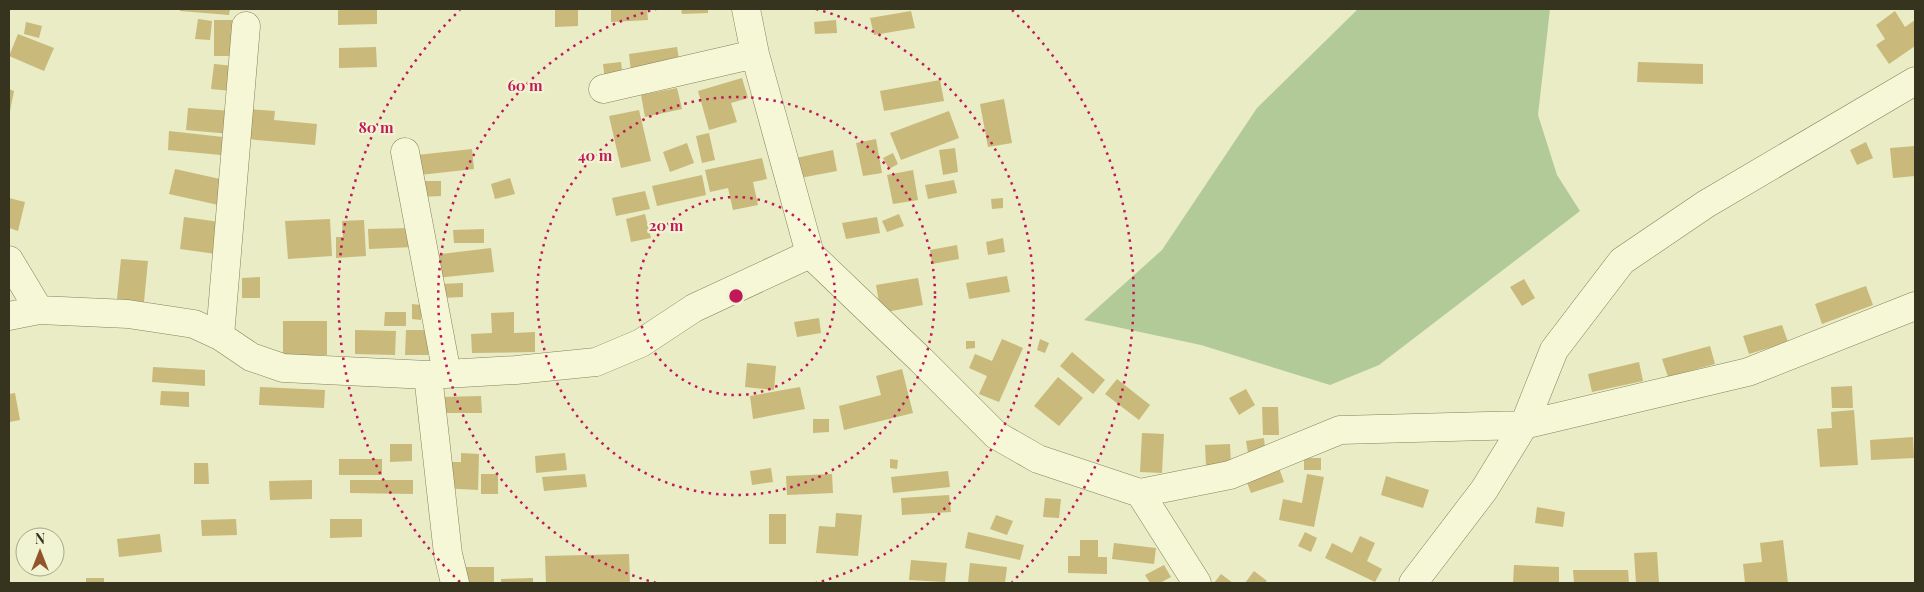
<svg xmlns="http://www.w3.org/2000/svg" width="1924" height="592" viewBox="0 0 1924 592" font-family="'Playfair Display',serif">
  <rect width="100%" height="100%" fill="#e9ecc4"/>
  <path fill="#b1ca98" d="M1358 9H1550L1538 115 1557 175 1580 211 1379 365 1330 385 1201 345 1084 320 1162 250 1257 108Z"/>
  <path fill="#c9b97b" d="M180 9H230L229 15 180 11Z
    M338 9H377V24L338 25Z
    M555 9H578V26L555 27Z
    M611 9H647L648 20 611 22Z
    M681 9H708V13L682 14Z
    M911 11 915 28 874 35 870 18Z
    M1895 11 1905 27 1915 20V46L1889 64 1876 45 1885 39 1876 25Z
    M198 19 212 21 210 40 195 39Z
    M214 20H236V56H214Z
    M836 20 837 33 815 34 814 22Z
    M26 22 42 26 39 38 24 34Z
    M18 34 54 48 44 71 9 56Z
    M376 47 377 67 339 68V48Z
    M677 47 680 65 631 72 629 54Z
    M621 62 623 78 605 81 603 64Z
    M1638 62 1703 64V84L1637 82Z
    M214 64 234 66 231 91 211 89Z
    M742 78 748 98 731 103 737 122 709 130 698 91Z
    M940 80 944 101 884 111 880 91Z
    M677 88 682 109 645 117 641 95Z
    M9 89 14 91 10 111 9 110Z
    M1004 99 1012 143 988 147 980 104Z
    M188 108 233 111 230 134 186 130Z
    M249 109 275 111 274 120 317 124 315 145 246 139Z
    M639 110 651 161 621 168 609 116Z
    M949 111 959 138 901 160 890 133Z
    M169 131 223 137 221 155 168 150Z
    M709 133 715 160 702 163 696 136Z
    M876 139 882 173 863 176 856 143Z
    M1866 142 1873 158 1857 165 1850 150Z
    M687 143 694 163 670 172 663 152Z
    M1915 146V176L1893 178 1890 148Z
    M955 148 958 172 943 175 939 150Z
    M472 149 474 169 420 175 417 155Z
    M833 150 837 171 800 178 796 158Z
    M893 153 898 164 889 169 883 158Z
    M762 158 767 179 753 182 758 205 733 210 728 188 710 192 705 170Z
    M175 169 229 181 223 206 169 194Z
    M913 170 918 200 893 204 887 175Z
    M702 175 706 195 657 206 652 186Z
    M510 178 515 194 495 199 491 184Z
    M954 180 957 193 928 199 925 185Z
    M421 181H441V196L421 197Z
    M645 191 650 209 616 216 612 198Z
    M9 198 25 202 18 231 9 228Z
    M1003 198V208L992 209 991 199Z
    M645 214 651 238 631 242 626 219Z
    M899 214 904 226 887 232 882 221Z
    M184 217 220 222 216 254 180 249Z
    M877 217 880 233 846 239 842 223Z
    M330 219 332 256 288 259 285 221Z
    M364 220 366 256 336 258V237H343L342 221Z
    M413 228V247L369 249 368 229Z
    M484 229V243H454L453 230Z
    M1003 238 1005 252 988 255 986 242Z
    M957 245 959 259 932 264 930 250Z
    M491 248 494 272 436 278 433 255Z
    M121 259 148 261 144 302 117 299Z
    M1007 276 1010 292 969 299 966 283Z
    M260 277V298H242V278Z
    M918 278 923 305 881 313 876 285Z
    M1524 279 1535 298 1522 306 1510 287Z
    M463 283V297L441 298V284Z
    M1866 286 1873 305 1822 324 1815 304Z
    M412 304 421 305V320L412 319Z
    M385 312H406V326H384Z
    M514 312V333L535 332V352L472 353 471 334 492 333 491 313Z
    M819 318 821 333 797 337 794 322Z
    M283 321H327V355H283Z
    M1782 325 1788 342 1749 354 1743 336Z
    M355 330 396 331 395 355 355 354Z
    M406 330H428V355H405Z
    M1002 339 1023 348 999 402 979 394 987 376 969 368 975 354 992 361Z
    M1040 339 1049 343 1045 353 1037 350Z
    M966 341H975V348L966 349Z
    M1710 346 1715 364 1668 377 1662 359Z
    M1072 352 1105 380 1093 394 1060 366Z
    M1639 362 1643 381 1592 392 1588 374Z
    M747 363 776 366 774 390 745 387Z
    M153 367 205 370V386L152 382Z
    M902 369 913 413 844 430 839 406 881 395 876 376Z
    M1058 377 1083 398 1059 426 1034 406Z
    M1117 379 1150 405 1139 420 1105 394Z
    M1852 386 1853 408H1832L1831 387Z
    M260 387 325 390 324 408 259 405Z
    M800 387 805 409 753 419 750 396Z
    M1246 389 1255 405 1239 415 1229 398Z
    M161 391 189 392V407L160 405Z
    M15 393 20 420 9 422V394Z
    M481 396 482 413H440V397Z
    M1262 407H1278L1279 435H1263Z
    M1854 410 1858 465 1820 467 1817 429 1832 428 1831 412Z
    M813 419H829V432L813 433Z
    M1142 433 1164 434 1162 473 1140 472Z
    M1913 437 1914 458 1871 460 1870 440Z
    M1264 438 1266 457 1249 459 1246 441Z
    M390 444H412V461L390 462Z
    M1230 444 1231 465 1206 466 1205 445Z
    M461 453 479 454 478 490 441 488 442 462H461Z
    M565 453 567 470 536 473 535 456Z
    M1304 458H1321V470H1304Z
    M339 459H382V475H339Z
    M890 459 898 460 897 469 890 468Z
    M194 463H208L209 484H194Z
    M771 468 773 482 752 485 750 471Z
    M1279 468 1284 482 1251 493 1246 480Z
    M948 471 950 487 893 493 891 477Z
    M481 474H498V494H481Z
    M585 474 587 487 544 491 542 477Z
    M832 474 833 493 787 495 786 476Z
    M1307 474 1324 477 1314 527 1279 520 1283 499 1302 503Z
    M1386 476 1429 490 1423 508 1381 495Z
    M312 480V499L270 500 269 481Z
    M350 480H413V494L350 493Z
    M949 495 951 512 902 515 901 498Z
    M1045 498 1061 499 1059 518 1043 517Z
    M1537 507 1565 512 1563 527 1535 523Z
    M836 513 862 515 858 556 816 553 819 526 835 527Z
    M769 514H786V544H769Z
    M996 515 1013 521 1007 535 990 529Z
    M236 519 237 535 202 536 201 520Z
    M330 519H362V537L330 538Z
    M968 532 1024 545 1020 560 965 548Z
    M1305 532 1317 538 1311 552 1298 546Z
    M160 534 162 552 119 557 117 539Z
    M1360 536 1375 543 1367 561 1382 569 1375 582 1325 558 1332 543 1352 553Z
    M1080 540H1098V557H1107V574L1068 573V556H1080Z
    M1783 540 1788 583H1745L1743 564 1762 562 1760 543Z
    M1114 543 1156 548 1154 564 1112 559Z
    M1657 552 1659 583H1636L1634 553Z
    M629 554 630 583H546L545 556Z
    M911 560 947 563 945 582 909 580Z
    M970 563 1007 567 1005 583H968Z
    M1164 565 1171 577 1160 583H1150L1145 575Z
    M1514 565 1559 567V583H1513Z
    M458 567H494V583H458Z
    M1573 570H1628L1629 583H1574Z
    M1254 571 1267 581 1265 583H1245Z
    M1221 574 1233 583H1214Z
    M86 578H104V583H86Z
    M533 578V583H501V579Z"/>
  <g fill="none" stroke-linecap="round" stroke-linejoin="round">
    <defs>
      <path id="street" d="M746 9 755 54 810 254 921 360 996 435 1038 459 1140 493 1230 475 1340 430 1524 425 1748 372 1915 306
        M603 89 755 54
        M405 152 447 374
        M9 260 39 310
        M9 316 39 310 128 314 194 324 220 336 251 357 283 368 428 375 516 370 596 362 641 343 694 308 810 254
        M220 336 246 26
        M428 375 448 554 455 583
        M1140 493 1197 583
        M1413 583 1484 490 1524 425 1554 350 1622 261 1706 204 1915 81"/>
    </defs>
    <use href="#street" stroke="#86825b" stroke-width="29"/>
    <use href="#street" stroke="#f5f7d7" stroke-width="28"/>
  </g>
  <g fill="none" stroke="#c2185b" stroke-width="2.5" stroke-dasharray="2.5 5">
    <circle cx="736" cy="296" r="99"/>
    <circle cx="736" cy="296" r="199"/>
    <path d="M656 583A298 298 0 0 1 656 9M816 9A298 298 0 0 1 816 583"/>
    <path d="M460 582A397 397 0 0 1 460 10M1012 10A397 397 0 0 1 1012 582"/>
  </g>
  <circle cx="736" cy="296" r="8" fill="#c2185b" stroke="#f1f4d3" stroke-width="2.5"/>
  <g font-size="15" text-anchor="middle" font-weight="bold" fill="#c2185b" stroke="#f1f4d3" stroke-width="4.5" stroke-linejoin="round" paint-order="stroke">
    <text x="525" y="91">60 m</text>
    <text x="376" y="133">80 m</text>
    <text x="595" y="161">40 m</text>
    <text x="666" y="231">20 m</text>
  </g>
  <rect width="1924" height="592" fill="none" stroke="#36331e" stroke-width="20"/>
  <g transform="translate(40 552)"><circle r="24" fill="#f1f4d3" stroke="#a6a78b"/>
  <path d="M0-4L9 19L0 12L-9 19Z" fill="#92532d"/>
  <text y="-8" font-size="14" font-weight="bold" text-anchor="middle" fill="#36331e">N</text>
  </g>
</svg>
